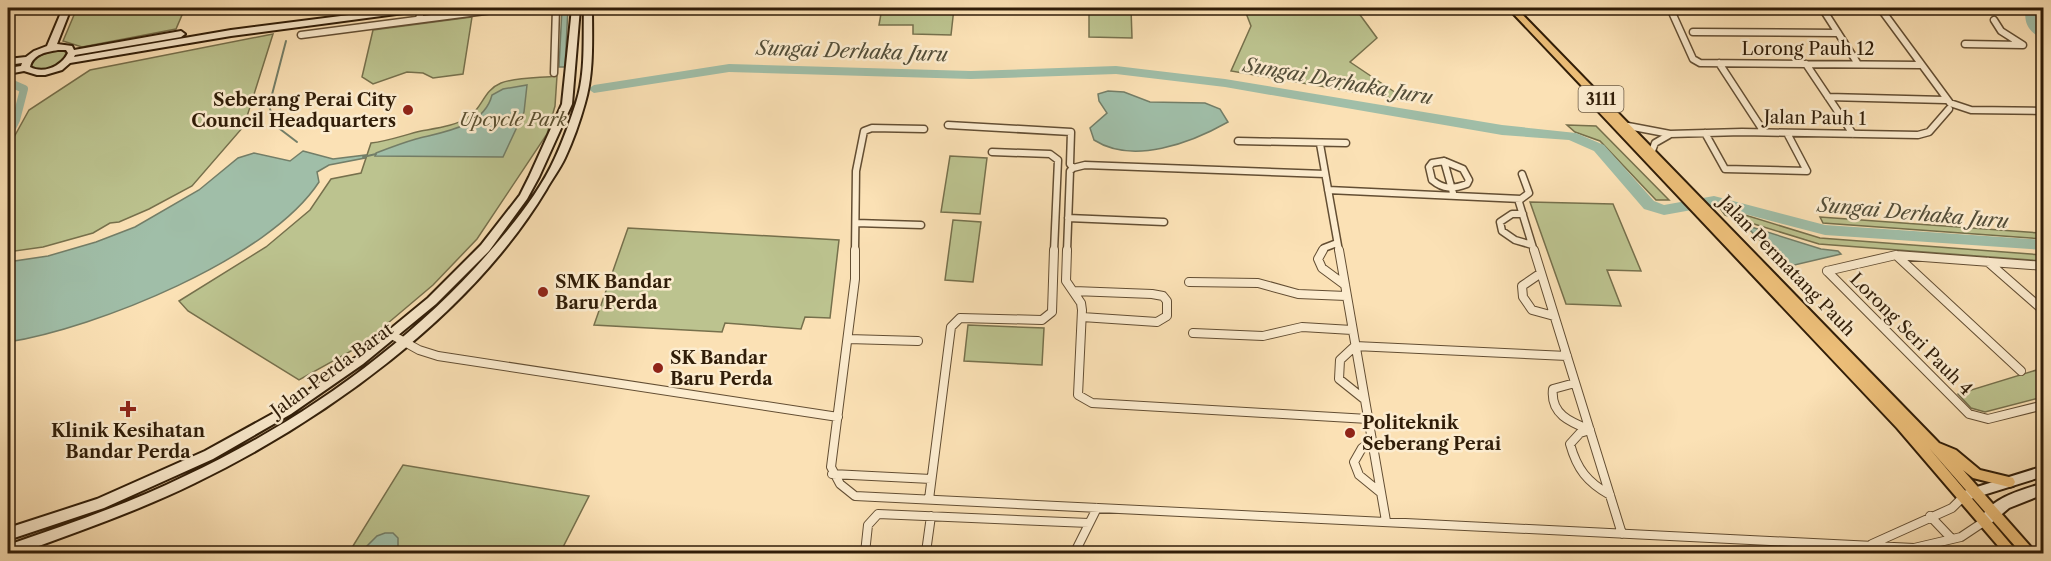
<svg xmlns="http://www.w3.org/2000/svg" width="2051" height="561" viewBox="0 0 2051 561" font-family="'Libre Caslon Text',serif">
  <rect width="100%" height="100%" fill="#fbe1b5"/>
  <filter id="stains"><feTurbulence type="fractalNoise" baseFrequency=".00333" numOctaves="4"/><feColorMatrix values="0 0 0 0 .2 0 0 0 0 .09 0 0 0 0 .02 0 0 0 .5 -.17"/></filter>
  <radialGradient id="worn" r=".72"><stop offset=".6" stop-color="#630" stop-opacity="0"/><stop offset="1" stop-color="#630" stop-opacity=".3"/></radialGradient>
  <path fill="#bcc38f" stroke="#76704c" stroke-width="1.5" d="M77 8H185L176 29 82 47 63 41Z
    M882 8H954L951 35 913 34V25H879Z
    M1089 8H1131L1132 38 1089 37Z
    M1244 8H1355L1377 38 1350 62 1408 101 1231 71 1251 26Z
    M472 17 463 74 433 78 423 73 407 72 373 84 362 77 373 30Z
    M273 34 244 126 192 186 149 209 119 222 110 223 93 233 43 247 8 252V148L29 110 90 70Z
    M58 49 63 50 68 55C60 67 42 76 30 66L36 57Z
    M557 76 555 106 547 134 477 239 433 285 362 345 299 380 188 311 179 301 266 247 310 210 331 179 361 173 371 143C389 141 404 135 421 131 438 128 456 126 470 116 483 106 484 90 501 83 517 77 540 78 557 76Z
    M1567 125 1596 126 1669 200H1656L1600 141 1575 132Z
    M950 156 987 158 980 214 941 212Z
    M1530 202 1613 204 1641 271 1607 270 1621 306 1566 304Z
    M1719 207 1820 238 2043 255V261L1819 244 1725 215Z
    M1820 217 2040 233 2043 230V239L1823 223Z
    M953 220 981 222 973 282 945 280Z
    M628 228 839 240 830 318 805 317 801 329 725 323 722 332 594 325Z
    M968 325 1044 328 1042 365 964 361Z
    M2043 368V397L1985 412 1971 408 1958 394Z
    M403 465 589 496 560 553 348 554Z"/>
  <path fill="#a0bea8" stroke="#737e68" stroke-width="1.5" d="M562 8H568L565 67H559Z
    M527 85 524 112 503 157 375 156 376 153C389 148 402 143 416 139 443 132 484 127 492 95L503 89Z
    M1108 91 1124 92 1150 102 1205 103 1220 109 1228 122C1191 143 1133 165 1094 140L1090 128 1107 113 1099 101 1098 94Z
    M303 151 333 159 366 155 365 158 329 165 317 172 319 182C269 259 96 328 8 342V262L48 256 96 242 135 227 199 190 238 158 254 153 290 161Z
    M1745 225 1821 249 1838 251 1841 254 1786 267Z
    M385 533H393L398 538V553H360L377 536Z"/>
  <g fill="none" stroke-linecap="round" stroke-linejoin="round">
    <path stroke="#737e68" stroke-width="2" d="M286 41 269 106 276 126 297 142
      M363 157 376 154"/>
    <path stroke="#a0bea8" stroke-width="8" d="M8 82 24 89 16 120 8 136"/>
    <path fill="#a0bea8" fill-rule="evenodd" d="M2026 8H2038L2036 19 2044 29V39C2029 33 2023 23 2026 8Z
      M729 64 971 71 1116 66 1225 79 1502 125 1576 133 1604 145 1654 201 1664 205 1714 196 1825 225 2044 240V250L1825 235 1714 206 1664 215 1644 209 1594 151 1569 140 1502 135 1225 87 1116 74 971 79 729 72 594 93 588 89 594 85Z"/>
    <defs>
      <path id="street-far1" d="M1670 8 1693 59 1700 63 1920 65
        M1822 8 1858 64
        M1880 8 1950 103 1971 110 2044 111
        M419 19 422 8
        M1693 32 1838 33
        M301 35 508 8
        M1965 44 2023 45 2001 31 1994 20
        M1719 63 1764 132
        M1806 64 1853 134
        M554 73 556 8
        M1828 97 1945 100
        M948 125 1071 132 1070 164 1073 168 1070 171 1067 251
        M1628 126 1670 134 1742 132 1918 135 1929 132 1949 109
        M1705 133 1725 169 1807 171 1787 133
        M1238 141 1346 143
        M1320 144 1339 251
        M1652 151 1655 143 1669 135
        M992 152 1050 154 1058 160 1054 251
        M1444 161 1463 169 1469 180 1467 184C1453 189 1444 190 1432 180L1429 167 1432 163Z
        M1444 161 1453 193
        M1073 168 1085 165 1325 174
        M1328 190 1521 199 1529 193 1522 174
        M1518 199 1534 251
        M1523 214H1512L1500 222 1502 231 1515 240 1532 245
        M1068 218 1164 222
        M856 223 921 225
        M855 251 856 171 864 131 872 128 924 129
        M1322 251 1324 248 1337 243"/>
      <path id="street" d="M855 250V279L831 467 840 484 855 496 1914 548 1961 537 1985 521
        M1067 250 1066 281 1081 303 1082 310 1078 395 1092 403 1368 419
        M1323 250 1318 259 1322 268 1345 285
        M1339 250 1386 521
        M1534 250 1622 534
        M1896 255 2021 371
        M1988 262 2044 311
        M1827 271 1969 414 1988 419 2044 405
        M1827 271 1896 255 2044 266
        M1541 273 1522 286 1523 297 1532 310 1554 316
        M1189 282 1258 283 1298 294 1346 296
        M1074 291 1152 294 1163 296 1167 301V316L1157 322 1082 317
        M1193 333 1263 336 1302 327 1352 330
        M392 335 419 350 438 356 838 417
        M848 339 918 341
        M1575 383 1553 389C1550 414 1570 422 1590 430L1580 433 1570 444C1577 469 1587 482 1610 495
        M1364 399 1339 379 1340 360 1355 346 1567 356
        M1372 441 1362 448 1354 462 1359 475 1381 493
        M832 474 931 479
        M929 499 951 327 960 318 1042 320 1052 312 1054 250
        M1930 516 1952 539
        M1872 544 1952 508 1964 496
        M926 552 931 516
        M865 553 868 525 878 514 1089 523
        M1074 554 1097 508"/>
      <path id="secondary" d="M63 8H71L57 44 72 46 74 50 181 31 185 34 181 37 75 55 74 57 231 30 404 8H423L419 11 231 36 70 63 62 70 45 75H37L24 71 8 74V68L21 66 22 63 8 65V59L26 57 34 51 47 46ZM58 50H66L68 53C61 67 43 74 30 67 33 54 46 52 58 50Z
        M572 8H580L572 104 539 177 527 199 489 251 436 304 363 364 291 414 213 459 104 508 8 540V528L97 499 205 451 283 408 355 358 428 298 481 245 520 195 529 177 562 104Z
        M584 8H592C592 39 594 73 585 103 580 121 573 141 565 158 560 169 552 179 546 190 471 315 325 420 195 483 138 511 77 532 17 554H8V545C68 524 128 504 185 476 303 421 419 338 502 237 522 213 542 187 555 158 563 141 570 121 576 103 586 73 583 39 584 8Z
        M2044 466V476L1964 501 1960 500 1958 496 1960 492 1964 491Z
        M2044 483V494L2009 508 1989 525 1985 527 1981 525 1979 521C1990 498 2021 490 2044 483Z"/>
      <path id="primary" d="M1508 8H1516L1939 443 1956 450 1980 470 2013 478 2015 482 2013 486 2009 487 1973 478 1963 470 2037 554H2022L1929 448 2019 554H2005L1897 428 1596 109 1594 107 1596 105 1599 104Z"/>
    </defs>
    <use href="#street-far1" stroke="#634e33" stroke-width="9"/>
    <use href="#street" stroke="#634e33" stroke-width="10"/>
    <use href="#secondary" stroke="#301d08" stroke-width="4"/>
    <use href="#primary" stroke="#301d08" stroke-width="4"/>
    <use href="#street-far1" stroke="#fceccf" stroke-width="6"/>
    <use href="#street" stroke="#fceccf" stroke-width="8"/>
    <use href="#secondary" fill="#fceccf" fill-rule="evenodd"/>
    <use href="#primary" fill="#eec07a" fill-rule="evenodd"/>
  </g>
  <g fill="#8f2418" stroke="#fceccf" stroke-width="2">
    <circle cx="408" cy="110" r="6"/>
    <circle cx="543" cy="292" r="6"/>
    <circle cx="658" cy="368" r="6"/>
    <path d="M125 400h6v6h6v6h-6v6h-6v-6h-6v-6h6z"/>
    <circle cx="1350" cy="433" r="6"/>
  </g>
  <g text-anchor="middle" stroke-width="5" stroke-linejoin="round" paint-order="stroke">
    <rect fill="#fceccf" stroke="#6d5b44" stroke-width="1.5" x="1578.5" y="86" width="45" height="26" rx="4.5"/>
    <g font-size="16" font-weight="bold" fill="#301d08">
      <text x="1601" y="105">3111</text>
    </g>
    <g font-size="18" fill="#301d08" stroke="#fceccf">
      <text x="1808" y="55">Lorong Pauh 12</text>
      <text transform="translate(1815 118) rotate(1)" y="6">Jalan Pauh 1</text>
      <text transform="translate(1787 266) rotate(46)" y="6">Jalan Permatang Pauh</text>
      <text transform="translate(1911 334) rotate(45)" y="6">Lorong Seri Pauh 4</text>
      <text transform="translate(332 370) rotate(-36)" y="6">Jalan Perda Barat</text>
    </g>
    <g font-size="18" font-weight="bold" fill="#301d08" stroke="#fceccf" text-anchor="start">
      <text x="396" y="106" text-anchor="end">Seberang Perai City<tspan x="396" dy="21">Council Headquarters</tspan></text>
      <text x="555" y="288">SMK Bandar<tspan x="555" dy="21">Baru Perda</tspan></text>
      <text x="670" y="364">SK Bandar<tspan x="670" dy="21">Baru Perda</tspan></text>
      <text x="1362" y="429">Politeknik<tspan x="1362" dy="21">Seberang Perai</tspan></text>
      <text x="128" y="437" text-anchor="middle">Klinik Kesihatan<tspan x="128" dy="21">Bandar Perda</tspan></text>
    </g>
    <g font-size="18" font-style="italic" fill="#5a4f30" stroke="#fceccf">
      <text x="513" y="126">Upcycle Park</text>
    </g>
    <g font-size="20" font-style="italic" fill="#524d38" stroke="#fceccf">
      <text transform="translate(852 51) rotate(2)" y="7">Sungai Derhaka Juru</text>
      <text transform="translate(1338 81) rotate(10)" y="7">Sungai Derhaka Juru</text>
      <text transform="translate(1913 213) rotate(5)" y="7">Sungai Derhaka Juru</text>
    </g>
  </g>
  <rect width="2051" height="561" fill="none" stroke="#fbe1b5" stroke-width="30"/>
  <rect x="9" y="9" width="2033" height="543" fill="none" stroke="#301d08" stroke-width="3"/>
  <rect x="15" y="15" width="2021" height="531" fill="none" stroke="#301d08" stroke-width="1.5"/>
  <rect width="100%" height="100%" filter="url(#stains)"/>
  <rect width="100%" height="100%" fill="url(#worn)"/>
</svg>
